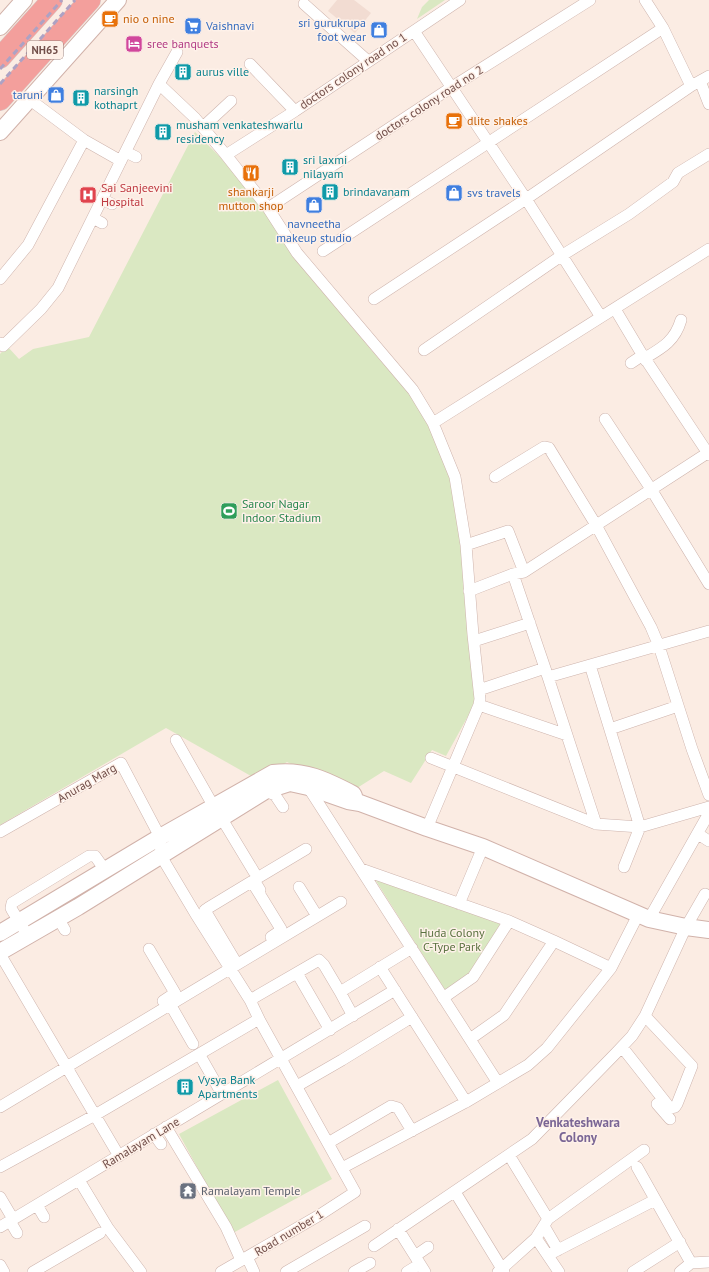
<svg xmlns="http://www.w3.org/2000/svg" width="709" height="1272" viewBox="0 0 709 1272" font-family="'PT Sans',sans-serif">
  <rect width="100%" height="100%" fill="#fbece3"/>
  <path fill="#f2dcd2" d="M337 0H354L371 13 355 33 328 11Z"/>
  <path fill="#dae8c2" d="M429 0H445L417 19 422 7Z
    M195 132 220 157 284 233 292 253 372 351 418 403 452 477 463 546 476 691 473 707 446 756 432 750 411 783 384 771 357 788 299 768 287 762 282 765 267 768 251 776 166 728 0 825V354L7 346 19 359 33 349 89 337Z
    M380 877 501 924 470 973 445 990 376 881Z
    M278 1080 332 1179 233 1233 179 1134Z"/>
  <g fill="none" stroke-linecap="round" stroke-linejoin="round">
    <defs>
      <path id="street" d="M645 0 663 28 691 86
        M304 4 368 61
        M414 31 526 199 601 317
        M250 64 295 111
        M700 81 709 104
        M159 84 195 118 226 155 268 208 297 253 413 390 433 423 455 477 466 545 473 635 480 699 479 705 427 828
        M29 99 84 140 121 161
        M203 127 231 101
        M126 152 136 157
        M226 155 295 111 460 0
        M102 199 112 204
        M268 208 452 87 590 0
        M93 218 102 223
        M323 251 663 28
        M0 279 28 245 84 140
        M374 299 526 199 691 86 709 76
        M615 309 646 361
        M0 343 3 346 41 309 58 288 159 84 177 52
        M424 350 561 256 629 214 673 182 678 173 709 154
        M645 358C662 348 675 341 681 320
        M631 363 643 355
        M648 363 709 455
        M605 419 651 489 709 584
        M433 423 709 249
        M495 477 544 447 549 448 596 525 651 627 659 646 692 749 709 795
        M466 545 508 531 524 572
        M513 574 548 677 596 824
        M469 591 513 574 524 572 709 452
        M474 641 530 623
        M590 665 640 827 624 867
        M548 677 709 631
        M479 690 545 668
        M479 705 567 735
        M610 729 678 706
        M176 740 214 807
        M431 758 596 824 640 827 709 807
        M308 787 498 1083
        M263 789 265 791 275 795 283 807
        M222 819 254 872
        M0 832 121 763 160 837 161 856 195 913 250 1000 260 1021 355 1192 318 1216 221 1272
        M698 834 709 841
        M361 869 509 921 554 941
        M299 887 317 916
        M260 890 254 880 306 849
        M459 904 483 847
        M58 918 65 930
        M649 919 709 813
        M28 936 12 910 11 908 12 903 89 856H95L105 870
        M149 949 175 993 163 1001
        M0 954 119 1156
        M237 964 206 912 205 910 208 908 251 882 254 885 281 929 280 931 271 937
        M380 967 466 1102
        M297 973 330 1030
        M340 992 353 1016
        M443 998 473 977 509 921
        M250 1000 319 960 324 965 340 992 412 948
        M170 1004 193 1044
        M470 1039 504 1015 554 941 611 968
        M622 1047 670 1108 675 1107 677 1104 692 1066 645 1016
        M202 1059 222 1094
        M297 1086 342 1060 412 1017
        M657 1104 670 1119
        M0 1107 341 902
        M166 1127 226 1227 241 1260
        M154 1134 161 1144
        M328 1143 391 1106 398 1108 412 1131
        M509 1155 548 1219
        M0 1167 95 1115 259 1019
        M637 1167 691 1263
        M342 1168 466 1102 528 1065 547 1048 611 968 638 915
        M79 1180 108 1228 141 1272
        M455 1192 504 1272
        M0 1197 13 1219
        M37 1205 44 1217
        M10 1221 17 1233
        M544 1226 558 1250
        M0 1227 395 990
        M398 1229 425 1272
        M536 1238 559 1272
        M374 1246 532 1139 616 1053 632 1036 645 1016 686 927 705 894
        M548 1255 655 1200
        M415 1256 428 1247
        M247 1257 254 1272
        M0 1265 4 1272
        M33 1272 100 1233
        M286 1272 365 1226
        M354 1272 370 1263
        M407 1272 420 1264
        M498 1272 536 1238 548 1219 644 1150
        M633 1272 680 1242
        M680 1272 691 1263 709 1262"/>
      <path id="secondary" d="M0 27 24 0
        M0 132 118 0
        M0 933 160 837 273 773C304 769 326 780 353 794L354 796
        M0 952 78 907 265 791 290 783 308 787 348 801 360 803 427 828 483 847 649 919 686 927 709 930"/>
      <path id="highway" d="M0 58 52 0
        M0 100 90 0"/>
    </defs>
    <use href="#street" stroke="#ceb4ad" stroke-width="12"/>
    <use href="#secondary" stroke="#d1b2aa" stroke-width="18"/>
    <use href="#highway" stroke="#d5cac9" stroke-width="22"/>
    <use href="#street" stroke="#fff" stroke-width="11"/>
    <use href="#secondary" stroke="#fff" stroke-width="16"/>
    <use href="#highway" stroke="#f39f9c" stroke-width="21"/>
    <path stroke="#ada2c4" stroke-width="3" stroke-dasharray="6 4" stroke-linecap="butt" d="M0 69 62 0
      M0 84 75 0"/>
  </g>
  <defs>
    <symbol id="cafe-square" viewBox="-11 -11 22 22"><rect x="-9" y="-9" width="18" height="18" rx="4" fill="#e8710a" stroke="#fef1e9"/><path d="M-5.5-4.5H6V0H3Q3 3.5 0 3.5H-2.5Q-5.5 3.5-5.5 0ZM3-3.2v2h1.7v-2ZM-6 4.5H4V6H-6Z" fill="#fff"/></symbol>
    <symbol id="supermarket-square" viewBox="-11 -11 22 22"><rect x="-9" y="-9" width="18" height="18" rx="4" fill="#3f7fe0" stroke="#fef1e9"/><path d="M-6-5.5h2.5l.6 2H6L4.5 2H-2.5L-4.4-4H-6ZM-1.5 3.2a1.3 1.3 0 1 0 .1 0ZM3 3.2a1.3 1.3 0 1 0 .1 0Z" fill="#fff"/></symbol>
    <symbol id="shop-square" viewBox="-11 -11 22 22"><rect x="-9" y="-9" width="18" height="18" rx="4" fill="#3f7fe0" stroke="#fef1e9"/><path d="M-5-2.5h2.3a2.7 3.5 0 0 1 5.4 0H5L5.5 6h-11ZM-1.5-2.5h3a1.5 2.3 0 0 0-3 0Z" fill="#fff"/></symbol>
    <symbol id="hotel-square" viewBox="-11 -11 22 22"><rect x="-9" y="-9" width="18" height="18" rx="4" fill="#d1479c" stroke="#fef1e9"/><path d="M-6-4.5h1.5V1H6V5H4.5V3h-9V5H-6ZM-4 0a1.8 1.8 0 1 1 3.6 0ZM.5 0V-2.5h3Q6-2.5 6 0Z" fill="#fff"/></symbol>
    <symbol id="building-square" viewBox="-11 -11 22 22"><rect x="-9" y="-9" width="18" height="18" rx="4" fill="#0f9aa8" stroke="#fef1e9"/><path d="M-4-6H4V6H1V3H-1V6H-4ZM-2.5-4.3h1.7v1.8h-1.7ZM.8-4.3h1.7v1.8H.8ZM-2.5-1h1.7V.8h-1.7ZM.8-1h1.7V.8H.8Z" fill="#fff"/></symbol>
    <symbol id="restaurant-square" viewBox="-11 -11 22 22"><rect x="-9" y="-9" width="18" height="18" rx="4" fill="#e8710a" stroke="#fef1e9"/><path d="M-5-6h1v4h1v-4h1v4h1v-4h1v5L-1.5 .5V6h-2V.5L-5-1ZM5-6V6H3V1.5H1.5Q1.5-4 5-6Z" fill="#fff"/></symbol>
    <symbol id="hospital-square" viewBox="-11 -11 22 22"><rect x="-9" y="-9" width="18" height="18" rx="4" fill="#e0444e" stroke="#fef1e9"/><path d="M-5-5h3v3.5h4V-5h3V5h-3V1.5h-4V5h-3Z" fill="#fff"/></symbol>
    <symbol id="stadium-square" viewBox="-11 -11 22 22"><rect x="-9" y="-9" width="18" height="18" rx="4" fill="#2e9e5b" stroke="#fef1e9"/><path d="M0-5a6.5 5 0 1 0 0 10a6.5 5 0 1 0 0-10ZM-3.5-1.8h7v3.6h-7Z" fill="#fff"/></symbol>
    <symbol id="temple-square" viewBox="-11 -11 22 22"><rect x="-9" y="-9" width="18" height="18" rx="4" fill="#6b7280" stroke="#fef1e9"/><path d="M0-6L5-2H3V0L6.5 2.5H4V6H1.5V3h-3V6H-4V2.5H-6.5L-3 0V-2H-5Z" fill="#fff"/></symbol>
  </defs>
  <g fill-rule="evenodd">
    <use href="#cafe-square" x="100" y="9" width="20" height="20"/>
    <use href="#supermarket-square" x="183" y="16" width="20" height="20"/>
    <use href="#shop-square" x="369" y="20" width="20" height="20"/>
    <use href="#hotel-square" x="124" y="34" width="20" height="20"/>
    <use href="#building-square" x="173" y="62" width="20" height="20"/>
    <use href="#shop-square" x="46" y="85" width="20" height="20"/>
    <use href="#building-square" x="71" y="88" width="20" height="20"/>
    <use href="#cafe-square" x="444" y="111" width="20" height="20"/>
    <use href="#building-square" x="153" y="122" width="20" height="20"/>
    <use href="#building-square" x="280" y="157" width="20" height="20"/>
    <use href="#restaurant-square" x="241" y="163" width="20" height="20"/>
    <use href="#building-square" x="320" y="182" width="20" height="20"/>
    <use href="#shop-square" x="444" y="183" width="20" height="20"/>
    <use href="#hospital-square" x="78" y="185" width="20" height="20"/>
    <use href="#shop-square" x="304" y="195" width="20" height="20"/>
    <use href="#stadium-square" x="219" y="501" width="20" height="20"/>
    <use href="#building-square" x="175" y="1077" width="20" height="20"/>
    <use href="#temple-square" x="178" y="1181" width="20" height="20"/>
  </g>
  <g text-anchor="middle" stroke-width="3" stroke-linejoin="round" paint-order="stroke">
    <rect fill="#fef1e9" stroke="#9c807a" stroke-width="1" x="27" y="41" width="36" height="18" rx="3"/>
    <g font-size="11" font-weight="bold" fill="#724f4a">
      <text x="45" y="54">NH65</text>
    </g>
    <g font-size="12" fill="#c56008" stroke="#fef1e9" text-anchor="start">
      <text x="123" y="23">nio o nine</text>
      <text x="467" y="125">dlite shakes</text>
      <text x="251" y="196" text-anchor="middle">shankarji<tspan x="251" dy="14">mutton shop</tspan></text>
    </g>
    <g font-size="12" fill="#366cbe" stroke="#fef1e9" text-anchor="end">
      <text x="366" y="27">sri gurukrupa<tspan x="366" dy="14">foot wear</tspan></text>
      <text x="206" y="30" text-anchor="start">Vaishnavi</text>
      <text x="43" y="99">taruni</text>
      <text x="467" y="197" text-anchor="start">svs travels</text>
      <text x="314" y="228" text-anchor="middle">navneetha<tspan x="314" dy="14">makeup studio</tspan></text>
    </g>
    <g font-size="12" fill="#b23c85" stroke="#fef1e9" text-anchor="start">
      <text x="147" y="48">sree banquets</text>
    </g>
    <g font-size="12" fill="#724f4a" stroke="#fef1e9">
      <text transform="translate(353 71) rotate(-34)" y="4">doctors colony road no 1</text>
      <text transform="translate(429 103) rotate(-33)" y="4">doctors colony road no 2</text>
      <text transform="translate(87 783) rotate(-30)" y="4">Anurag Marg</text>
      <text transform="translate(141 1143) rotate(-31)" y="4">Ramalayam Lane</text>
      <text transform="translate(289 1233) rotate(-31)" y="4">Road number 1</text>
    </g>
    <g font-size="12" fill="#0d838f" stroke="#fef1e9" text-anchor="start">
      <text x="196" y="76">aurus ville</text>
      <text x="94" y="95">narsingh<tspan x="94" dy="14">kothaprt</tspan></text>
      <text x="176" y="129">musham venkateshwarlu<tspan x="176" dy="14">residency</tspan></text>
      <text x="303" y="164">sri laxmi<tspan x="303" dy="14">nilayam</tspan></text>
      <text x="343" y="196">brindavanam</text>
      <text x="198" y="1084">Vysya Bank<tspan x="198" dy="14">Apartments</tspan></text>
    </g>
    <g font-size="12" fill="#be3a42" stroke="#fef1e9" text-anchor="start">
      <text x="101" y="192">Sai Sanjeevini<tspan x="101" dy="14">Hospital</tspan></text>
    </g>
    <g font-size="12" fill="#27864d" stroke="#fef1e9" text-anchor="start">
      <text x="242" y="508">Saroor Nagar<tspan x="242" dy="14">Indoor Stadium</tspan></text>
    </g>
    <g font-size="12" fill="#5a7240" stroke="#fef1e9">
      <text x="452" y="937">Huda Colony<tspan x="452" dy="14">C-Type Park</tspan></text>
    </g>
    <g font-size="12" fill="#5b616d" stroke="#fef1e9" text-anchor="start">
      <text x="201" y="1195">Ramalayam Temple</text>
    </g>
    <g font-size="13" font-weight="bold" fill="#7a6695" stroke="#fef1e9">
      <text x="578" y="1127">Venkateshwara<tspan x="578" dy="15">Colony</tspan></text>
    </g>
  </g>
</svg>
